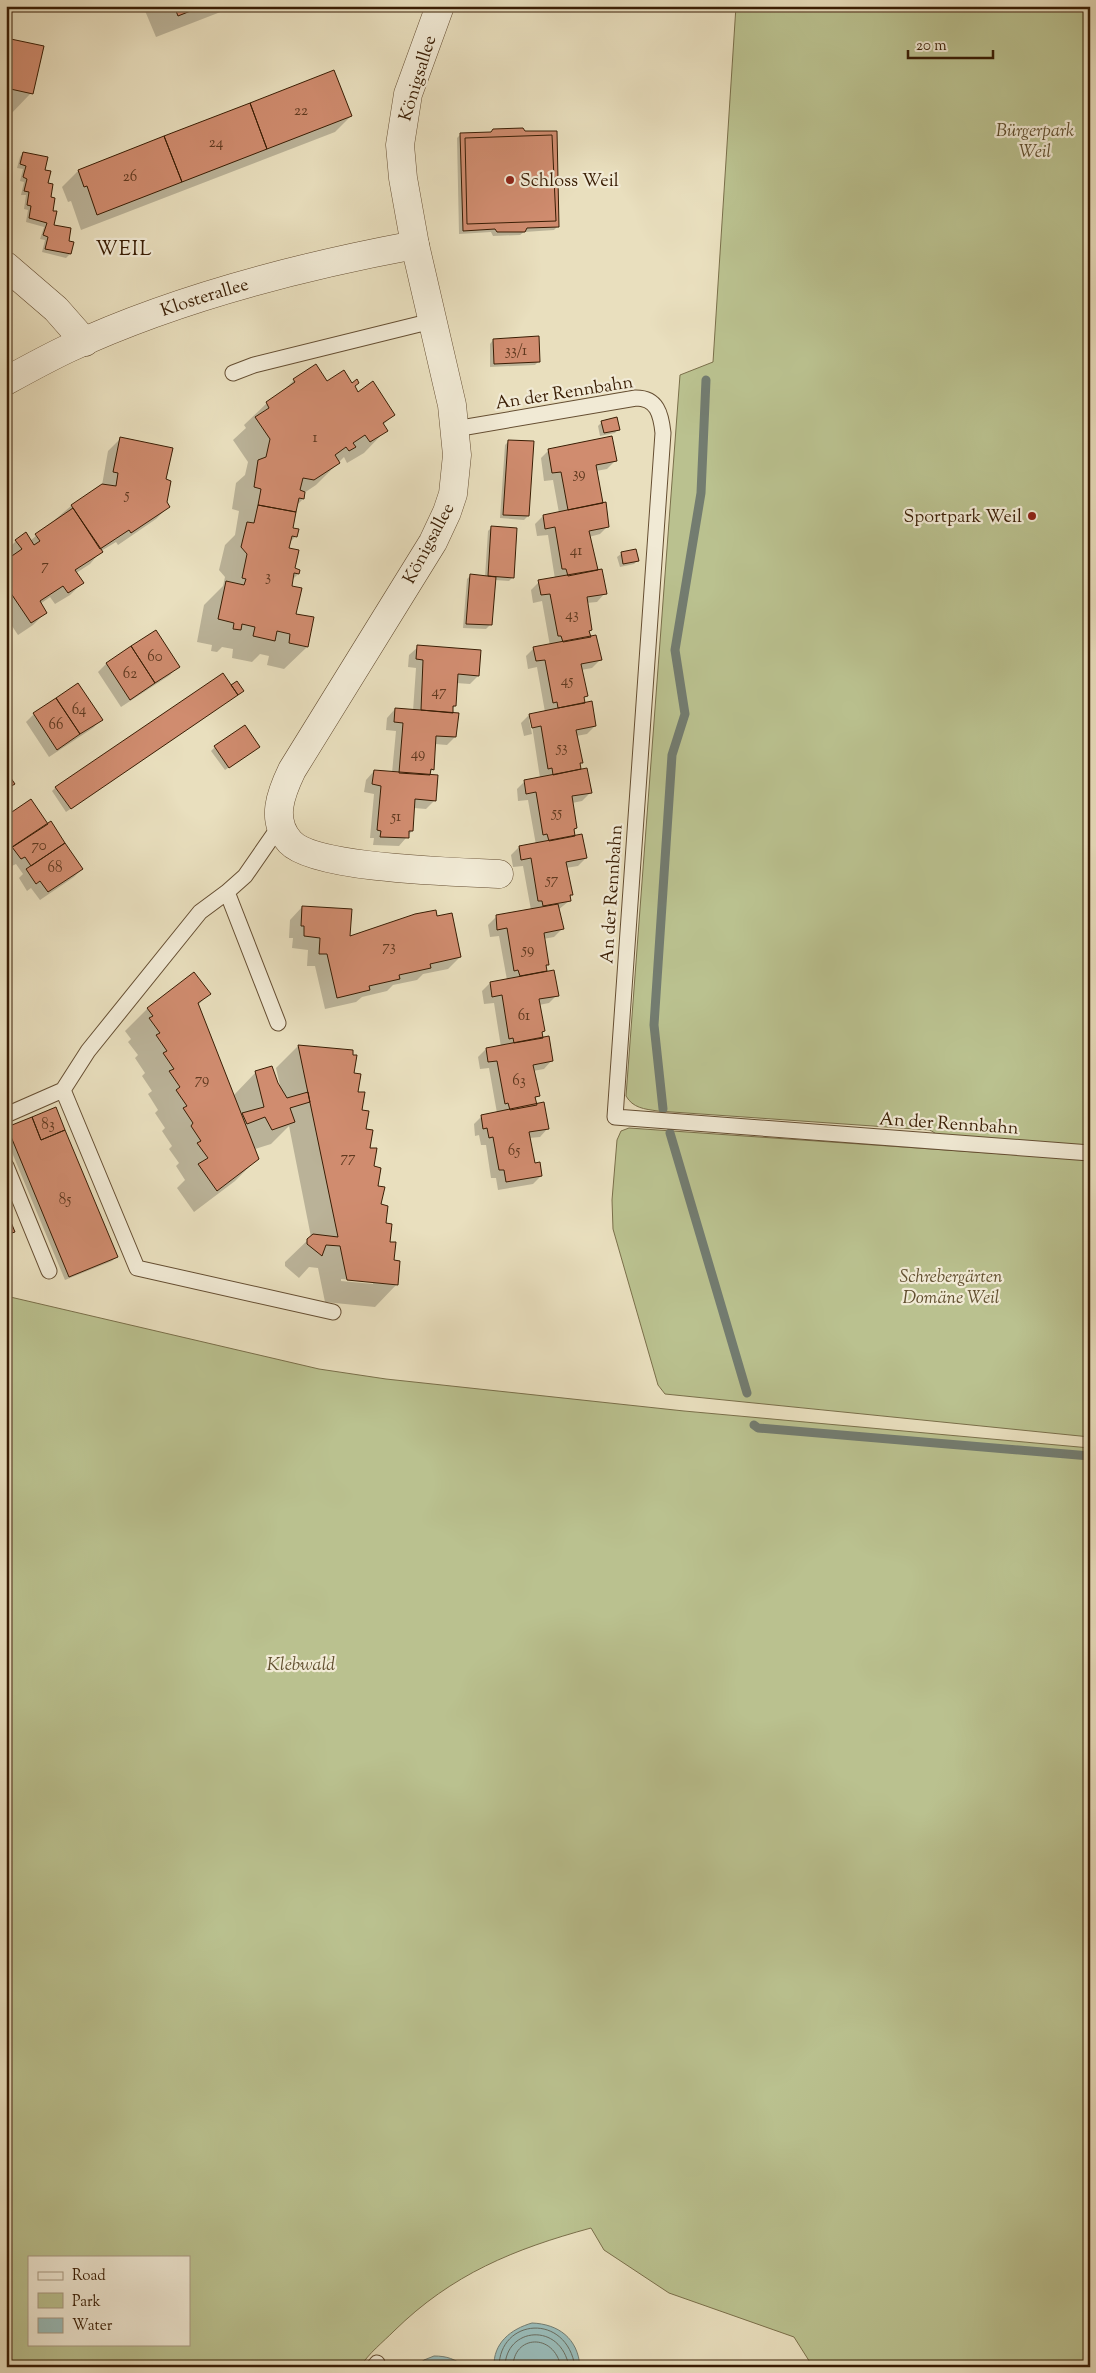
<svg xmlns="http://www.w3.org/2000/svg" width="1096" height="2373" viewBox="0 0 1096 2373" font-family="'Sorts Mill Goudy',serif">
  <rect width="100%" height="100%" fill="#e9dfbe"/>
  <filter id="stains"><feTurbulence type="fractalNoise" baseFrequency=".004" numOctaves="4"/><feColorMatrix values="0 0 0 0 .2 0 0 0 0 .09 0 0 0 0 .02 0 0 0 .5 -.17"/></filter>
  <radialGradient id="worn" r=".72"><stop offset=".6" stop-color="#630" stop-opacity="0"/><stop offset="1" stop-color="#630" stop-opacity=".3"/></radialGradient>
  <path fill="#bac18f" stroke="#7a6f4a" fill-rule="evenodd" d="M736 6H1090V1147L938 1135 930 1130 658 1111C644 1109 633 1108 626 1096L680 375 713 362Z
    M629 1128 1090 1160V1437L665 1394 658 1385 613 1229 612 1200 617 1140 621 1131Z
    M6 1296 319 1369 386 1379 684 1411 1090 1448V2367H813L794 2337 669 2293 604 2250 591 2228C514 2249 452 2274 394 2331 383 2342 369 2353 360 2367H6ZM29 2257H189V2344H29Z"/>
  <path fill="#99bbb8" stroke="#737c70" d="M532 2323C558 2324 578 2338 580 2367H494C493 2343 511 2329 532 2323Z
    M434 2356C447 2356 455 2359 465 2367H415L424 2360Z"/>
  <path fill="#0003" fill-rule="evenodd" d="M143 6H236L156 37Z
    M6 39 31 93 9 116 6 115Z
    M333 72 351 116 335 132 81 230 71 201 68 202 62 187 78 171Z
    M461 134 558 226 554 230 524 232 520 235 493 236 491 232 459 234 457 138Z
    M23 153 44 171 52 226 68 242 70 254 66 258 42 252 45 240 40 239 44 227 26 222 28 210 24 209 26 195H21L24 182 20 181 23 169 17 168 20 157Z
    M493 340 539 361 535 365 490 367V344Z
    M294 380 353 387 358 393 393 415 383 425 386 430 364 453 347 463 344 457 316 485 304 493 303 499 297 505 292 529 296 536 289 543 288 549 294 569 298 574 292 580 291 587 295 615 307 647 284 669 267 665 269 656 260 654 252 662 232 658 233 649 222 647 217 652 211 651 212 645 197 642 204 605 223 586 225 577 219 570 225 545 235 535 239 511 232 509 236 483 245 475 248 462 233 440 246 428 244 425 267 403 280 394Z
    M602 422 618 429 615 433 600 436 598 426Z
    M120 439 164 480 165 502 168 507 156 519 118 545 116 542 101 551 90 564 76 573 82 583 70 595 55 604 50 597 40 604 45 613 33 625 18 635 6 617V561L9 560 6 551 16 541H30L71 506 102 485 108 451Z
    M509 441 528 516 524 520 500 518 505 445Z
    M549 450 615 461 607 469 596 471 602 504 608 526 600 534 589 537 597 571 605 593 597 602 586 603 591 629 588 632 600 660 592 668 581 670 586 696 583 699 584 705 595 726 587 734 576 736 582 762 579 766 580 770 591 792 582 801 572 803 576 828 573 831 574 837 586 858 578 866 566 868 572 895 569 897V901L558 910 562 929 554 937 543 939 548 965 545 967 546 973 557 995 549 1003 539 1005 544 1031 541 1034 552 1060 544 1069 533 1071 538 1095 534 1100 548 1128 540 1137 529 1138 534 1164 541 1176 533 1184 498 1190 496 1178H491L486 1145H481L479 1135 475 1136 474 1124 482 1116 497 1113 489 1068 480 1069 478 1057 486 1049 501 1047 494 1003 484 1004 482 991 490 983 507 980 499 936 490 937 488 925 496 917 531 910 523 866 513 867 511 855 519 847 536 845 528 800 518 801 517 789 525 781 540 778 531 719H529L532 734 524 736 521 723 529 715 545 712 537 667 528 669 526 656 534 648 550 646 542 601 533 603 531 590 539 582 555 579 548 535 537 536 535 524 543 516 559 513 553 480 544 481 541 458Z
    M492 527 513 577 509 581 495 580 490 625 486 629 463 628 467 579 470 576 485 577 488 531Z
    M635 551 637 561 634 564 620 567 617 557 621 554Z
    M156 632 178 666 170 675 121 707 98 672 106 664Z
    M418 647 478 676 470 684 456 683 455 706 452 709 455 737 447 745 435 744 433 769 429 773 434 801 426 809 414 808 412 831 399 846 373 845 374 838H370L374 794 364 792 366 780 374 771 392 773 396 731 386 730 387 718 395 709 413 711 416 668 408 667 409 655Z
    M223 675 239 694 66 812 52 791 55 788Z
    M34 714 101 720 93 728 49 757 26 722Z
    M215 747 255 750 225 770 211 751Z
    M6 817 47 825 82 869 74 877 40 900 31 888 27 891 19 878 23 874 16 864 12 866 6 858Z
    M302 907 348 938 436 918 460 957 448 969 423 974 417 980 393 985 387 991 362 997 356 1002 325 1009 315 966H307L308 950 292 948 293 938H289L290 920Z
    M193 973 209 994 198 1005 234 1095 256 1072 280 1086 276 1068 298 1046 352 1051 353 1074 397 1284 375 1307 325 1302 318 1268 309 1267 299 1278 285 1266V1262L311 1237 289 1126 271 1144 255 1149 258 1158 235 1181 194 1212 177 1188 185 1180 176 1166 179 1163 169 1149 172 1146 162 1131 165 1128 155 1113 158 1110 148 1094 152 1091 142 1076 145 1073 135 1058 138 1055 128 1042 131 1039 125 1031 147 1009ZM341 1279 373 1281V1284L341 1281Z
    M8 1128 116 1257 112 1261 65 1280 6 1138Z"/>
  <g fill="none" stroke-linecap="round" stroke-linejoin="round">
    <path stroke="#696c5e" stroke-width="1" d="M499 2367C499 2318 567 2312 575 2367
      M505 2367C505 2327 561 2321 569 2367
      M513 2367C513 2335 554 2332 561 2367"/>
    <path stroke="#737c70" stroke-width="9" d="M663 1109 654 1025 672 755 685 714 675 650 701 493 706 380
      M670 1133 747 1393
      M754 1425 758 1428 1090 1456"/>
  </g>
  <path fill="#d08c6f" stroke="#391d04" d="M174 6H203L178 16Z
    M6 38 44 46 33 94 6 88Z
    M334 70 352 116 267 149 250 103Z
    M250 103 267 149 182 182 164 136Z
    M523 128 525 131H557L559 227 527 228 525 232H497L495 229 463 231 460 133 491 132 493 129Z
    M552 135 556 221 467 224 465 138Z
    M164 136 182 182 97 215 87 186 84 187 78 170Z
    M23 152 48 157 45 170 51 171 48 183 53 184 51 197 55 198 53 211H57L54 225 71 228 69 241 74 242 71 254 45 249 48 237 43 235 47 223 29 218 31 206 27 205 29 192 24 191 27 179 23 177 26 166 20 164Z
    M539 336 540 362 494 364 493 339Z
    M316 364 327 381 344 370 352 383 357 379 359 383 355 386 358 392 373 381 395 415 383 423 388 431 370 442 365 435 353 443 356 447 349 451 346 447 335 455 340 463 314 480 303 478 300 490 305 492 304 499 299 498 296 512 258 505 261 489 254 487 258 460 266 457 270 439 255 417 269 408 266 402 295 382 293 379Z
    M617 417 620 430 604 433 601 421Z
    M612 436 617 461 596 465 603 503 568 510 561 472 552 473 548 449Z
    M120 437 173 448 166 479 171 481 167 502 170 507 131 533 129 530 100 549 71 505 102 484 116 486 118 473 113 472Z
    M508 440 534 441 529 516 503 515Z
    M606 502 609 527 589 531 598 570 568 576 566 569H562L555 527 545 529 543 515Z
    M258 505 296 512 293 528 299 529 297 537 292 536 289 548 299 550 295 568 300 570 299 574 294 573 292 586 302 588 296 614 314 617 308 647 289 643 290 634 277 631 275 641 253 636 255 627 242 624 241 630 233 629 234 623 218 619 226 581 244 585 246 579 242 578 247 554 241 547 247 522 254 523Z
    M73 508 103 552 75 570 84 583 68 593 63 586 40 601 47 613 31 623 6 586V560L22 549 15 540 26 532 34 545 40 541 35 534Z
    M491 526 517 528 514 578 488 576Z
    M636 549 639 561 623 564 621 552Z
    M602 569 607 594 587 597 592 630 589 631 591 637 563 642 561 636H558L550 594 541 595 538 580Z
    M470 574 496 577 492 625 466 624Z
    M156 630 180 667 155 683 131 646Z
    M596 635 602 660 581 664 588 696 584 697 585 703 558 708 557 702 553 703 545 660 536 661 533 647Z
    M417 645 481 650 479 676 458 674 456 706H453V713L421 710 423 660 416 659Z
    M131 646 155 683 130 700 106 663Z
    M223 673 238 695 71 809 55 787Z
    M237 681 244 691 238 695 231 685Z
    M78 683 103 720 80 734 56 698Z
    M56 698 80 734 57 750 33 713Z
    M592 701 596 726 576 730 583 763H580L581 769 553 775 552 768 548 769 541 726 532 728 529 714Z
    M395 708 459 713 456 737 436 736 434 770 431 769 430 775 399 773 403 723 394 722Z
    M245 725 260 747 229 768 214 746Z
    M587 768 592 793 572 796 577 828 574 829 575 836 549 841 547 834 543 835 536 792 526 794 524 780Z
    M374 770 438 775 436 801 415 799 413 831H409V838L380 837 381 831 377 830 381 786 372 784Z
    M6 771 15 784 6 789Z
    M31 799 48 824 8 850 6 816Z
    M51 821 65 843 31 866 25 857 21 859 12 847Z
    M582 834 587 858 566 862 573 895H570L571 901 543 906 542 901H538L531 858 521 860 519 846Z
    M65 843 83 869 48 892 40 881 36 884 26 869Z
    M558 904 564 929 544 933 549 965H546L547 971 520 976 518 970 514 971 507 928 497 930 496 915Z
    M302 906 352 909 350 936 415 914 436 910 437 916 452 913 461 957 430 964 431 968 399 975 400 979 369 986 370 990 337 998 327 954H319L320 938 304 936V926H301Z
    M554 970 559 996 539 999 545 1031 542 1032 543 1038 514 1043 513 1038 509 1039 502 995 492 997 490 982Z
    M194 972 211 994 198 1003 259 1159 217 1191 198 1164 208 1158 197 1143 201 1141 191 1126 193 1123 183 1108 187 1106 176 1090 180 1087 169 1071 174 1069 163 1053 167 1051 156 1035 160 1033 149 1018 153 1016 147 1008Z
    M549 1036 553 1061 533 1065 540 1096 535 1097 537 1105 510 1110 508 1103 505 1104 497 1061 488 1062 486 1048Z
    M298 1045 353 1050V1055H357L354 1073 361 1074 358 1092H365L362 1110 369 1111 366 1129 373 1130 370 1148H377L374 1166 381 1168 378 1186 385 1187 381 1204 388 1206 386 1223 392 1224 390 1242H396L394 1260 400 1261 398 1285 347 1280 340 1246 326 1245 322 1256 307 1244V1239L313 1234 338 1237Z
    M272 1066 278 1083 287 1098 308 1092 310 1102 290 1108 295 1122 272 1130 265 1117 247 1124 242 1113 264 1107 255 1071Z
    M544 1102 549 1129 529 1132 535 1163 540 1162 542 1176 506 1182 504 1170H499L493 1137 489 1138 487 1128 483 1129 481 1115Z
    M56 1107 65 1130 41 1140 32 1117Z
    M32 1117 41 1140 65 1130 118 1257 69 1277 7 1127Z
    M6 1210 15 1232 6 1235Z"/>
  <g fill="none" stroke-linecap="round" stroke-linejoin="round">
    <defs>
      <path id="lane" d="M233 373 254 365 432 321
        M455 429 636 398C657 398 661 414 663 433L615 1117 1090 1153
        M227 892 200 912 88 1051 63 1090 137 1268 333 1312
        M278 1023 227 892 245 876 281 824
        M6 1115 63 1090
        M6 1166 49 1271
        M374 2367 377 2363"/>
      <g id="street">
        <path d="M440 6 408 94 400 145 403 178 415 245 452 405 457 455 453 494 447 512 433 542 292 770C281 793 270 820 290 842 315 869 459 872 499 874"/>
        <path d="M6 266 56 309 85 342"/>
        <path id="s1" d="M6 381C26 370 46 359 67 349 176 298 297 267 415 245"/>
      </g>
    </defs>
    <use href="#lane" stroke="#654e32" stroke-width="17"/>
    <use href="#street" stroke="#654e32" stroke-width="29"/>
    <use href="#lane" stroke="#f1ead5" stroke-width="15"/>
    <use href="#street" stroke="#f1ead5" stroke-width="28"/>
  </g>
  <g fill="#8f2418" stroke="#f1ead5" stroke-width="2">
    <circle cx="510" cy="180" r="5"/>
    <circle cx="1032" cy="516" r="5"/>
  </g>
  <g text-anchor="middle" stroke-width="4.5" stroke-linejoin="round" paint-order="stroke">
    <g font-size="15" fill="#5f391f">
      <text x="301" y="115">22</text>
      <text x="216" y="147">24</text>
      <text x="130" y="181">26</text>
      <text x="516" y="355">33/1</text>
      <text x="315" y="442">1</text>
      <text x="579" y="478">39</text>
      <text x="127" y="499">5</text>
      <text x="576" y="555">41</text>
      <text x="45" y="570">7</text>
      <text x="268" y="581">3</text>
      <text x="572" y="619">43</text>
      <text x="155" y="661">60</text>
      <text x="130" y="678">62</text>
      <text x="567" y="685">45</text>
      <text x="439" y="696">47</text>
      <text x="79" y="714">64</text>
      <text x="56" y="729">66</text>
      <text x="562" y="752">53</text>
      <text x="418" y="758">49</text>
      <text x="557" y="817">55</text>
      <text x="396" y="821">51</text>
      <text x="39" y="850">70</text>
      <text x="55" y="872">68</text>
      <text x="552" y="884">57</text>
      <text x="389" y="951">73</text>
      <text x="528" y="954">59</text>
      <text x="524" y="1020">61</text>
      <text x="202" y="1084">79</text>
      <text x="519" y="1085">63</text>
      <text x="48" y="1129">83</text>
      <text x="514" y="1155">65</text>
      <text x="348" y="1162">77</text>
      <text x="65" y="1204">85</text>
    </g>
    <g font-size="18" fill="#391d04" stroke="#f1ead5">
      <text transform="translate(417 78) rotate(-73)" y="6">Königsallee</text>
      <text dy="6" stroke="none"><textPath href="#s1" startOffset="216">Klosterallee</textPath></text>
      <text transform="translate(564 392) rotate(-9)" y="6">An der Rennbahn</text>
      <text transform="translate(428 543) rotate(-62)" y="6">Königsallee</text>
      <text transform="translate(611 894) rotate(-86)" y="6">An der Rennbahn</text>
      <text transform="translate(949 1123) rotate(4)" y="6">An der Rennbahn</text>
    </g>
    <g font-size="18" font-style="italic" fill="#604e2e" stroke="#f1ead5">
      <text x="1035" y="136">Bürgerpark<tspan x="1035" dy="21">Weil</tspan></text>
      <text x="951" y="1282">Schrebergärten<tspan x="951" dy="21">Domäne Weil</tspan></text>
      <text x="301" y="1670">Klebwald</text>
    </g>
    <g font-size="18" fill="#391d04" stroke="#f1ead5" text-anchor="start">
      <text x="520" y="186">Schloss Weil</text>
      <text x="1022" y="522" text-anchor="end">Sportpark Weil</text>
    </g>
    <g font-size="20" letter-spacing="1" fill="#391d04" stroke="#f1ead5">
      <text x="124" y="255">WEIL</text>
    </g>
  </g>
  <rect width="1096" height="2373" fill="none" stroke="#e9dfbe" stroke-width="25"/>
  <rect x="8" y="8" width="1081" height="2358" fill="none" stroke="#391d04" stroke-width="2.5"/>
  <rect x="12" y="12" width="1071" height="2348" fill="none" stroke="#391d04"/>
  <rect x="28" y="2256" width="162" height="90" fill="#f1ead5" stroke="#a79881"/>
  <rect x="38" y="2272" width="25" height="8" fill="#f1ead5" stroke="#a79881"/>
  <text x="72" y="2280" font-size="15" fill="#391d04">Road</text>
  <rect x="38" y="2293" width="25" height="15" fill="#bac18f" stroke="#a79881"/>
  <text x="72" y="2306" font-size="15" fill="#391d04">Park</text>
  <rect x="38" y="2318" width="25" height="15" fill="#99bbb8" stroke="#a79881"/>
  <text x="72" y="2330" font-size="15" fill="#391d04">Water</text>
  <path d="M908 50v8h85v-8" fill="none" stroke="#391d04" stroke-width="2.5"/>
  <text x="916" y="50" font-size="15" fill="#391d04" stroke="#f1ead5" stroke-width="4" paint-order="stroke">20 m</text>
  <rect width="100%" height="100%" filter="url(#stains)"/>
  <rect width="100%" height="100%" fill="url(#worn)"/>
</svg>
